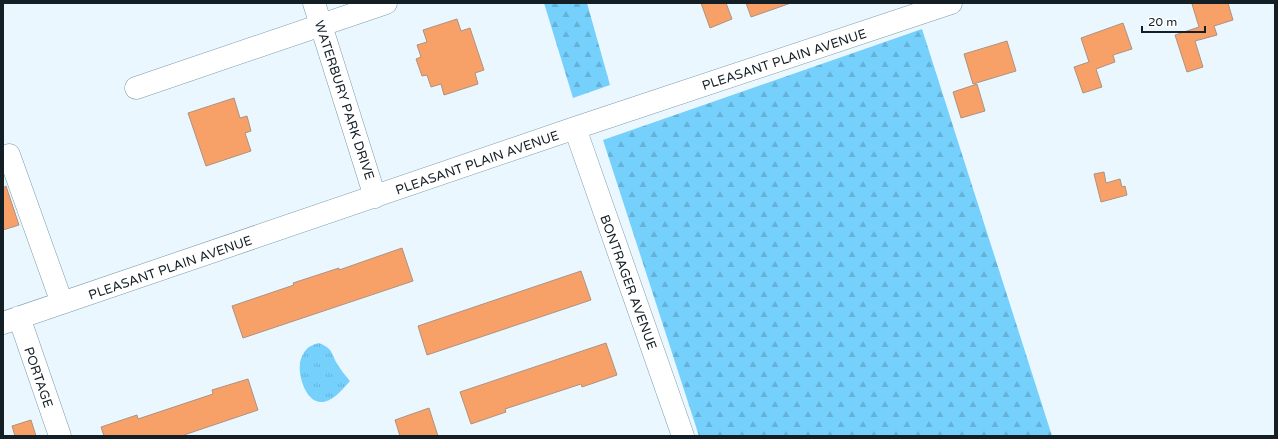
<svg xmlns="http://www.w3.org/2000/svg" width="1278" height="439" viewBox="0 0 1278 439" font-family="'Varela Round',sans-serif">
  <defs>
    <pattern id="grass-tufts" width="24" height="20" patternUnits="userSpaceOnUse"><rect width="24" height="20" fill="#75d0fc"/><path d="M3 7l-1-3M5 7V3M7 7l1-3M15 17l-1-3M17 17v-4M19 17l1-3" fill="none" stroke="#64b2d8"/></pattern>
    <pattern id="forest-firs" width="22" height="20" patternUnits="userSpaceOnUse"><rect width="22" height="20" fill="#75d0fc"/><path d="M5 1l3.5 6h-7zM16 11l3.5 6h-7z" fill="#64b2d8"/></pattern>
  </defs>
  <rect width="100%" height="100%" fill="#eaf7fe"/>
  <path fill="url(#grass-tufts)" d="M319 343C331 348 331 351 336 362 340 369 345 375 350 381 343 389 332 403 320 402 306 401 298 376 300 364 300 360 303 353 306 350 309 346 315 344 319 343Z"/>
  <path fill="url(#forest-firs)" d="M544 3H587L610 85 573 98Z
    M922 29 1052 436H699L603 140Z"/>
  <path fill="#f7a067" stroke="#ae9281" d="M701 3H726L732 19 710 28Z
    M746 3H791L751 17Z
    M1197 3H1228L1233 20 1214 26 1217 35 1195 41 1203 67 1187 72 1175 35 1199 27 1192 4Z
    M457 19 461 31 470 28 484 70 475 73 478 84 444 95 441 84 431 87 427 75 422 76 416 59 421 57 417 45 427 42 423 30Z
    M1123 23 1132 49 1113 55 1115 62 1096 69 1102 87 1083 93 1074 67 1089 62 1081 38Z
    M1007 41 1016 71 973 84 964 54Z
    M977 84 985 111 961 118 953 92Z
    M234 98 240 118 247 116 251 131 245 133 251 151 206 166 188 113Z
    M1104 172 1106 183 1120 179 1122 187 1125 186 1127 195 1101 202 1094 174Z
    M6 186 19 225 3 230V188Z
    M402 248 413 281 243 338 232 306 294 285 293 283 339 268V270Z
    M581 271 591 300 427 355 418 326Z
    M606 343 617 375 582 387 581 384 505 409 506 412 471 424 460 392Z
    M248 379 258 410 181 436H104L101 427 137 415 138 419 213 394 212 390Z
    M429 408 438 436H400L395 420Z
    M31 420 36 436H15L12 426Z"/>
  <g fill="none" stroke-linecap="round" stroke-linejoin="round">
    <defs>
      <path id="minor" d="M314 3 375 197
        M136 88 386 3
        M575 128 683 436
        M9 155 62 303
        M19 317 60 436
        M3 323 575 128 951 3"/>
    </defs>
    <use href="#minor" stroke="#7c9bab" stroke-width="23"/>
    <use href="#minor" stroke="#fff" stroke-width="22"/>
  </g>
  <g text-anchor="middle" stroke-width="4" stroke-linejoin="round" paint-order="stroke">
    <g font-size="13" fill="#131f25" stroke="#fff">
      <text transform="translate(784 59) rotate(-18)" y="5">PLEASANT PLAIN AVENUE</text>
      <text transform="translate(345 100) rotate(72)" y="5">WATERBURY PARK DRIVE</text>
      <text transform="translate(477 162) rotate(-19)" y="5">PLEASANT PLAIN AVENUE</text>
      <text transform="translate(170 267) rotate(-19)" y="5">PLEASANT PLAIN AVENUE</text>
      <text transform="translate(629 282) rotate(70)" y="5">BONTRAGER AVENUE</text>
      <text transform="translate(39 377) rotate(71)" y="5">PORTAGE</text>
    </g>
  </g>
  <rect width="1278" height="439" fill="none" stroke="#131f25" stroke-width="8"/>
  <path d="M1142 26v6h63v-6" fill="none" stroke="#131f25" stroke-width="2"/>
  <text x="1148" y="26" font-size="12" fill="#131f25" stroke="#ffffff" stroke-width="3" paint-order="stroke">20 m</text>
</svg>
